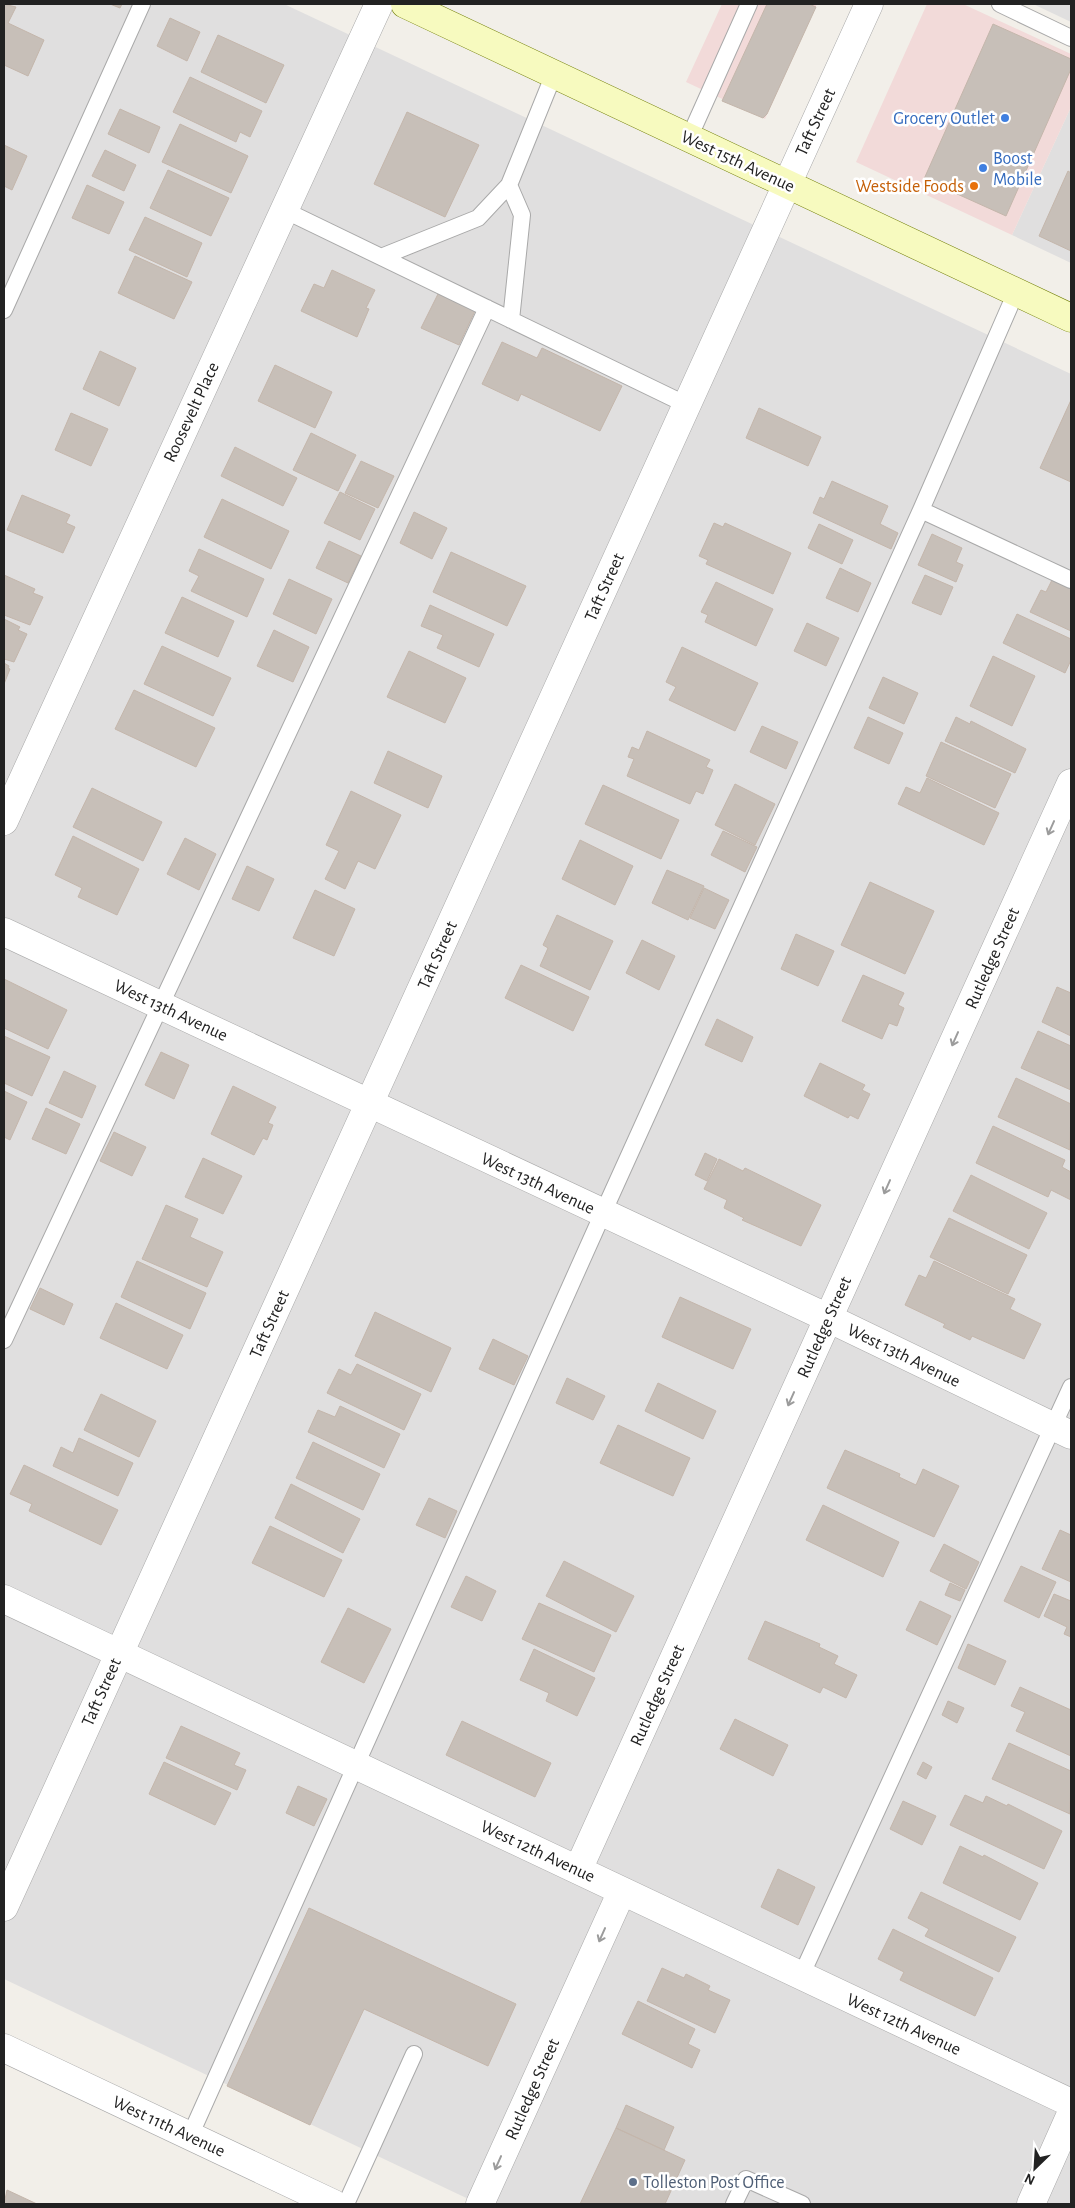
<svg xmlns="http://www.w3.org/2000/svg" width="1075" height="2208" viewBox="0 0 1075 2208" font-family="'Alegreya Sans',sans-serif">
  <rect width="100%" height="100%" fill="#f2efe9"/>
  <path fill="#e0dfdf" d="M4 4H284L1071 374V2204H479L4 1979Z
    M1033 4H1071V22Z
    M1071 107V263L1012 235Z"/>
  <path fill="#f2dad9" d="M722 4H817L765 119 686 82Z
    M927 4H963L1071 54V107L1012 235 856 162Z"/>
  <path fill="#c7bfb8" stroke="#c4b6ab" d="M4 4 16 7 8 23 44 40 28 76 4 65Z
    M110 4H122L120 8Z
    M767 4H809L816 7 767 114 763 118 722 101Z
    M170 18 200 32 187 61 157 46Z
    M993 24 1071 59V69L1006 216 924 179Z
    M218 35 284 65 266 103 201 72Z
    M190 77 262 111 250 137 240 132 236 142 173 112Z
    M120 109 160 127 149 153 108 134Z
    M407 112 479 145 445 217 374 184Z
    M180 124 248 156 231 193 162 162Z
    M4 145 27 156 12 190 4 186Z
    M105 150 136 165 124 191 92 176Z
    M168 170 229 198 211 236 150 208Z
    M1068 171 1071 173V251L1039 236Z
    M87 185 124 202 109 234 72 218Z
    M145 217 202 243 187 277 129 250Z
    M135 256 192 282 174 319 118 293Z
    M332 270 375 290 366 308 369 309 357 337 301 311 314 284 324 288Z
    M438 294 475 311 459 345 421 328Z
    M502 342 537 358 542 348 622 386 600 431 521 394 518 401 482 384Z
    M100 351 136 368 119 406 83 389Z
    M275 365 332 392 315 428 258 401Z
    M1071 400V482L1040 468Z
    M759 408 821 437 808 466 746 438Z
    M71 413 108 429 91 466 55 450Z
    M311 433 356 455 338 491 293 470Z
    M235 447 297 478 283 506 221 476Z
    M361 461 394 476 378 508 345 493Z
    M832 481 888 506 880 524 898 533 891 549 813 513 820 497 824 499Z
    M340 492 375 509 360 540 324 523Z
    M22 495 70 515 66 523 75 527 63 553 7 530Z
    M222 499 289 531 271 569 204 537Z
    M414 512 447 528 432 559 400 543Z
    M714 523 723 527 725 523 791 553 773 594 706 564 708 560 699 556Z
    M819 524 853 540 842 564 808 548Z
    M932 534 962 548 956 562 963 565 956 582 918 565Z
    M329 541 361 556 348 583 316 568Z
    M199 549 264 579 247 617 191 591 199 576 189 571Z
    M451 552 526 586 507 626 433 592Z
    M840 568 871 583 858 612 826 598Z
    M4 575 35 589 33 593 43 597 30 625 4 615Z
    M925 575 953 587 941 615 912 603Z
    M289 579 332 599 316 634 273 614Z
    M1052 580 1071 589V631L1030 612 1041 590 1046 592Z
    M716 582 773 609 756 646 705 622 708 615 701 612Z
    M182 597 234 621 218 657 165 633Z
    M430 605 494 634 479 667 437 648 443 635 421 626Z
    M1017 614 1071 639V660L1065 673 1003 643Z
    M4 619 20 627 18 630 27 634 14 662 4 659Z
    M807 623 839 638 826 666 794 651Z
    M274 630 309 647 293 682 257 666Z
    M162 646 231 678 213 716 144 684Z
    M682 647 758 683 735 731 669 700 676 687 666 682Z
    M409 651 466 678 445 723 387 697Z
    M993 656 1035 676 1012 726 970 706Z
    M4 663 9 666 8 668 10 669 4 684Z
    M883 677 918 693 904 724 869 708Z
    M134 690 215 728 196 767 115 729Z
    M868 717 903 733 889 764 854 748Z
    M956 717 970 724 971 721 1026 749 1015 773 945 741Z
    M762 726 798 742 786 769 750 752Z
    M647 731 710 760 706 767 713 770 703 794 696 791 690 804 627 776 634 759 628 757 632 747 639 750Z
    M941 742 1011 774 995 808 926 776Z
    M388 751 442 776 428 808 374 783Z
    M927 778 999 813 984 845 898 804 906 787 920 793Z
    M735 784 775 804 755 845 715 825Z
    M603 785 679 820 661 859 585 824Z
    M92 788 162 822 143 861 73 827Z
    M351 791 401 815 375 869 358 861 345 889 325 879 339 851 326 845Z
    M723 831 757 847 745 872 711 855Z
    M73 836 139 869 117 915 78 897 82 888 55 875Z
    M185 838 216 854 199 890 167 874Z
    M580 840 633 866 615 905 562 879Z
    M247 866 274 879 259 911 232 899Z
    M667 870 704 886 688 920 652 903Z
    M870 882 934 911 905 974 841 945Z
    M704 888 729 900 715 929 690 918Z
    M315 890 355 909 334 956 293 938Z
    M557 915 613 941 590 990 540 966 548 948 543 945Z
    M796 934 834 951 818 986 781 969Z
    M642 940 675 956 659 990 626 973Z
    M521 965 589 997 573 1031 505 998Z
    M863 975 904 993 898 1005 904 1008 897 1026 889 1023 882 1039 842 1021Z
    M4 979 67 1010 48 1049 4 1028Z
    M1057 987 1071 993V1036L1042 1022Z
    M717 1019 753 1037 742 1062 705 1045Z
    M1038 1031 1071 1046V1090L1021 1068Z
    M4 1036 50 1057 32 1096 4 1083Z
    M161 1052 189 1065 174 1099 145 1085Z
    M820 1063 865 1085 862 1090 870 1094 858 1119 850 1115 848 1118 804 1096Z
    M64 1071 96 1086 82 1118 49 1103Z
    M1016 1078 1071 1104 1070 1150 998 1117Z
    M233 1086 276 1107 268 1123 273 1125 267 1140 263 1138 254 1155 211 1134Z
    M4 1091 27 1102 10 1140 4 1137Z
    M46 1108 80 1124 66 1154 32 1139Z
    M993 1126 1065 1160 1062 1167 1071 1172V1200L1051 1190 1048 1197 976 1163Z
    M114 1132 146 1147 132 1176 100 1161Z
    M705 1153 717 1159 707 1181 695 1175Z
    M203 1158 242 1176 223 1214 185 1197Z
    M719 1159 743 1171 745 1168 821 1205 801 1246 742 1220 744 1218 724 1208 727 1200 704 1189Z
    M971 1175 1047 1213 1029 1249 953 1211Z
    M166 1205 198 1219 190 1237 223 1252 207 1287 142 1259Z
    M949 1218 1027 1255 1008 1294 930 1257Z
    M137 1261 206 1293 190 1329 121 1297Z
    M934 1261 1015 1299 1010 1309 1041 1324 1024 1359 972 1336 970 1340 943 1327 945 1324 905 1305 919 1275 926 1278Z
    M40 1288 73 1304 64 1325 30 1309Z
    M680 1297 751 1329 733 1369 662 1337Z
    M116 1303 183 1335 167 1369 100 1338Z
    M375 1312 451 1348 431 1392 355 1356Z
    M493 1339 528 1356 514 1385 479 1369Z
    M357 1364 421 1394 404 1430 327 1393 339 1369 351 1375Z
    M567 1378 605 1396 593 1420 556 1403Z
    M658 1383 716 1411 703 1439 645 1411Z
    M101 1394 156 1421 139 1457 84 1430Z
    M340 1406 400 1434 384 1468 308 1432 318 1410 335 1417Z
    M618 1425 690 1458 673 1496 600 1463Z
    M79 1438 133 1463 118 1496 53 1466 61 1447 73 1453Z
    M313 1442 380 1474 363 1510 296 1478Z
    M845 1450 900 1474 899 1477 916 1485 923 1469 959 1486 934 1537 827 1488Z
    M24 1465 118 1510 101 1545 29 1511 32 1504 10 1494Z
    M291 1484 360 1519 343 1553 275 1518Z
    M429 1498 457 1511 445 1538 416 1525Z
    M823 1505 899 1542 883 1577 806 1540Z
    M270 1526 342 1560 324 1597 252 1563Z
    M1060 1530 1071 1535V1582L1042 1569Z
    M944 1544 979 1562 966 1589 930 1571Z
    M564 1561 634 1596 616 1632 546 1596Z
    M1021 1566 1056 1582 1039 1618 1004 1601Z
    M466 1576 496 1591 482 1621 451 1607Z
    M950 1583 965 1590 960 1601 945 1595Z
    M1054 1594 1071 1601V1637L1064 1634 1067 1627 1044 1616Z
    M920 1601 951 1616 937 1645 906 1630Z
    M539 1603 611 1635 594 1672 522 1639Z
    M348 1608 391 1629 364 1683 321 1662Z
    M765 1621 820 1644 819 1647 838 1656 834 1664 857 1675 846 1698 823 1687 820 1693 748 1659Z
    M968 1644 1006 1661 995 1685 958 1668Z
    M534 1649 595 1678 577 1716 546 1701 549 1693 520 1680Z
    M1020 1687 1071 1710V1756L1016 1731 1025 1712 1011 1706Z
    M948 1701 964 1708 957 1723 942 1715Z
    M735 1719 788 1745 773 1776 720 1749Z
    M462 1721 551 1763 535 1797 446 1755Z
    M181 1726 240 1753 234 1765 246 1770 237 1790 166 1758Z
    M1009 1743 1071 1771 1070 1814 992 1779Z
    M164 1762 231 1793 215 1825 149 1794Z
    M923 1762 932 1767 926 1779 917 1774Z
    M298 1786 327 1799 314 1826 286 1813Z
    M965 1795 983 1803 986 1796 1007 1806 1008 1804 1062 1831 1044 1869 950 1825Z
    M903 1801 936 1816 922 1845 890 1829Z
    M960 1846 983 1857 984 1855 1038 1883 1020 1920 943 1883Z
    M778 1869 815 1887 798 1925 761 1907Z
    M921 1892 1016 1937 999 1972 925 1936 929 1929 908 1918Z
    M309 1908 516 2004 488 2066 364 2009 310 2125 227 2086Z
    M893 1929 993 1978 975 2016 900 1980 904 1972 878 1959Z
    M662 1968 684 1978 686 1974 710 1986 708 1990 730 2000 715 2033 647 2001Z
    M638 2001 695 2029 688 2044 700 2050 692 2068 622 2034Z
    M626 2105 674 2127 664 2150 616 2128Z
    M616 2128 685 2160 665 2204H580Z
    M7 2190 37 2204H4Z"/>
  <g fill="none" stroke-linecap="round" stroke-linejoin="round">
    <defs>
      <path id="service" d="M1000 4 1071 38
        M689 138 749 4
        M509 185 522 215 511 320
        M284 210 687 405
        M381 257 478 218 509 185 554 74
        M4 310 142 4
        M921 510 1071 580
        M4 1340 487 308
        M801 1976 1071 1387
        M190 2136 603 1213 921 510 1016 292
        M346 2204 414 2054
        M734 2204 746 2179 802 2204"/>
      <path id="minor" d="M4 821 379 4
        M4 932 828 1318 1071 1435
        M4 1599 1071 2103
        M578 1870 1071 783
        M480 2204 622 1891
        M1031 2204 1071 2114"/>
      <path id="tertiary" d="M4 1907 869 4
        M4 2048 334 2204"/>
      <path id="secondary" d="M405 4 1071 318"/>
    </defs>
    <use href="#service" stroke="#a9a9a9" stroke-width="18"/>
    <use href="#minor" stroke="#a9a9a9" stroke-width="29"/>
    <use href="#tertiary" stroke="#a9a9a9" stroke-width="29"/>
    <use href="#secondary" stroke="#707d05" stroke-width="29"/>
    <use href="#service" stroke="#fff" stroke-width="16"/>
    <use href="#minor" stroke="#fff" stroke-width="28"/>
    <use href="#tertiary" stroke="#fff" stroke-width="28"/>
    <use href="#secondary" stroke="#f7fabf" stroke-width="28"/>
  </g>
  <defs><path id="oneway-shaft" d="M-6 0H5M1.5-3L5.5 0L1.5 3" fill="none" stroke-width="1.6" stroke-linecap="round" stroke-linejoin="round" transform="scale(1.25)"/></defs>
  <g stroke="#9c9c9c">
    <use href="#oneway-shaft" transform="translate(1051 828) rotate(114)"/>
    <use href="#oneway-shaft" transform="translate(955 1039) rotate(114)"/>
    <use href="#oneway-shaft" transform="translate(887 1187) rotate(114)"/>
    <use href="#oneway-shaft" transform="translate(791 1399) rotate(114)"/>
    <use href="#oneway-shaft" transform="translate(602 1935) rotate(114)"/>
    <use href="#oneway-shaft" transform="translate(498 2163) rotate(114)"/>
  </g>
  <g fill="#3f7fe0" stroke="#fff" stroke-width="2">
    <circle cx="1005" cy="118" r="5"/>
    <circle cx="983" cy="168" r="5"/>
  </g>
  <circle fill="#e8710a" stroke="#fff" stroke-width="2" cx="974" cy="186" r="5"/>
  <circle fill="#5c6f8a" stroke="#fff" stroke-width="2" cx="633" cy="2182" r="5"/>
  <g text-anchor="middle" stroke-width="5" stroke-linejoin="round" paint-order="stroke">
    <g font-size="18" fill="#366cbe" stroke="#fff" text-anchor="end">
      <text x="995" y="124">Grocery Outlet</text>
      <text x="993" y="164" text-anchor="start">Boost<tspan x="993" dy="21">Mobile</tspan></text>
    </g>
    <g font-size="18" fill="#222" stroke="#fff">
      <text transform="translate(815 122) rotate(-65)" y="6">Taft Street</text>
      <text transform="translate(738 161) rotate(25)" y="6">West 15th Avenue</text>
      <text transform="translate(191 412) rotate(-65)" y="6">Roosevelt Place</text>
      <text transform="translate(604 587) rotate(-66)" y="6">Taft Street</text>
      <text transform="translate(437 955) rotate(-66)" y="6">Taft Street</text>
      <text transform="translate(992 958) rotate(-66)" y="6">Rutledge Street</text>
      <text transform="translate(171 1010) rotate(25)" y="6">West 13th Avenue</text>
      <text transform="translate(538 1183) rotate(25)" y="6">West 13th Avenue</text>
      <text transform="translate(269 1324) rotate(-66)" y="6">Taft Street</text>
      <text transform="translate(824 1327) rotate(-66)" y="6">Rutledge Street</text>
      <text transform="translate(904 1355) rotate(26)" y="6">West 13th Avenue</text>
      <text transform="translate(101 1692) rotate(-66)" y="6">Taft Street</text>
      <text transform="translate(657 1695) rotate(-66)" y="6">Rutledge Street</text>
      <text transform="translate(538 1851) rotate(25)" y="6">West 12th Avenue</text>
      <text transform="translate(904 2024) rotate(25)" y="6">West 12th Avenue</text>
      <text transform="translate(532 2089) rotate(-66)" y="6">Rutledge Street</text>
      <text transform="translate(169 2126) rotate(25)" y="6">West 11th Avenue</text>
    </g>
    <g font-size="18" fill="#c56008" stroke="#fff" text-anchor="end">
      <text x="964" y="192">Westside Foods</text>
    </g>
    <g font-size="18" fill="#4e5e75" stroke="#fff" text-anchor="start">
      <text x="643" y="2188">Tolleston Post Office</text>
    </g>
  </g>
  <rect width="1075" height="2208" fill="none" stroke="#222222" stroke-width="10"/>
  <g transform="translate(1035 2168) rotate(205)" stroke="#ffffff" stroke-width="4" paint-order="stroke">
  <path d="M0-4L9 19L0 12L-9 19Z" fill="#222222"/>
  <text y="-8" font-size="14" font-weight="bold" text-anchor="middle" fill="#222222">N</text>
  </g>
</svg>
